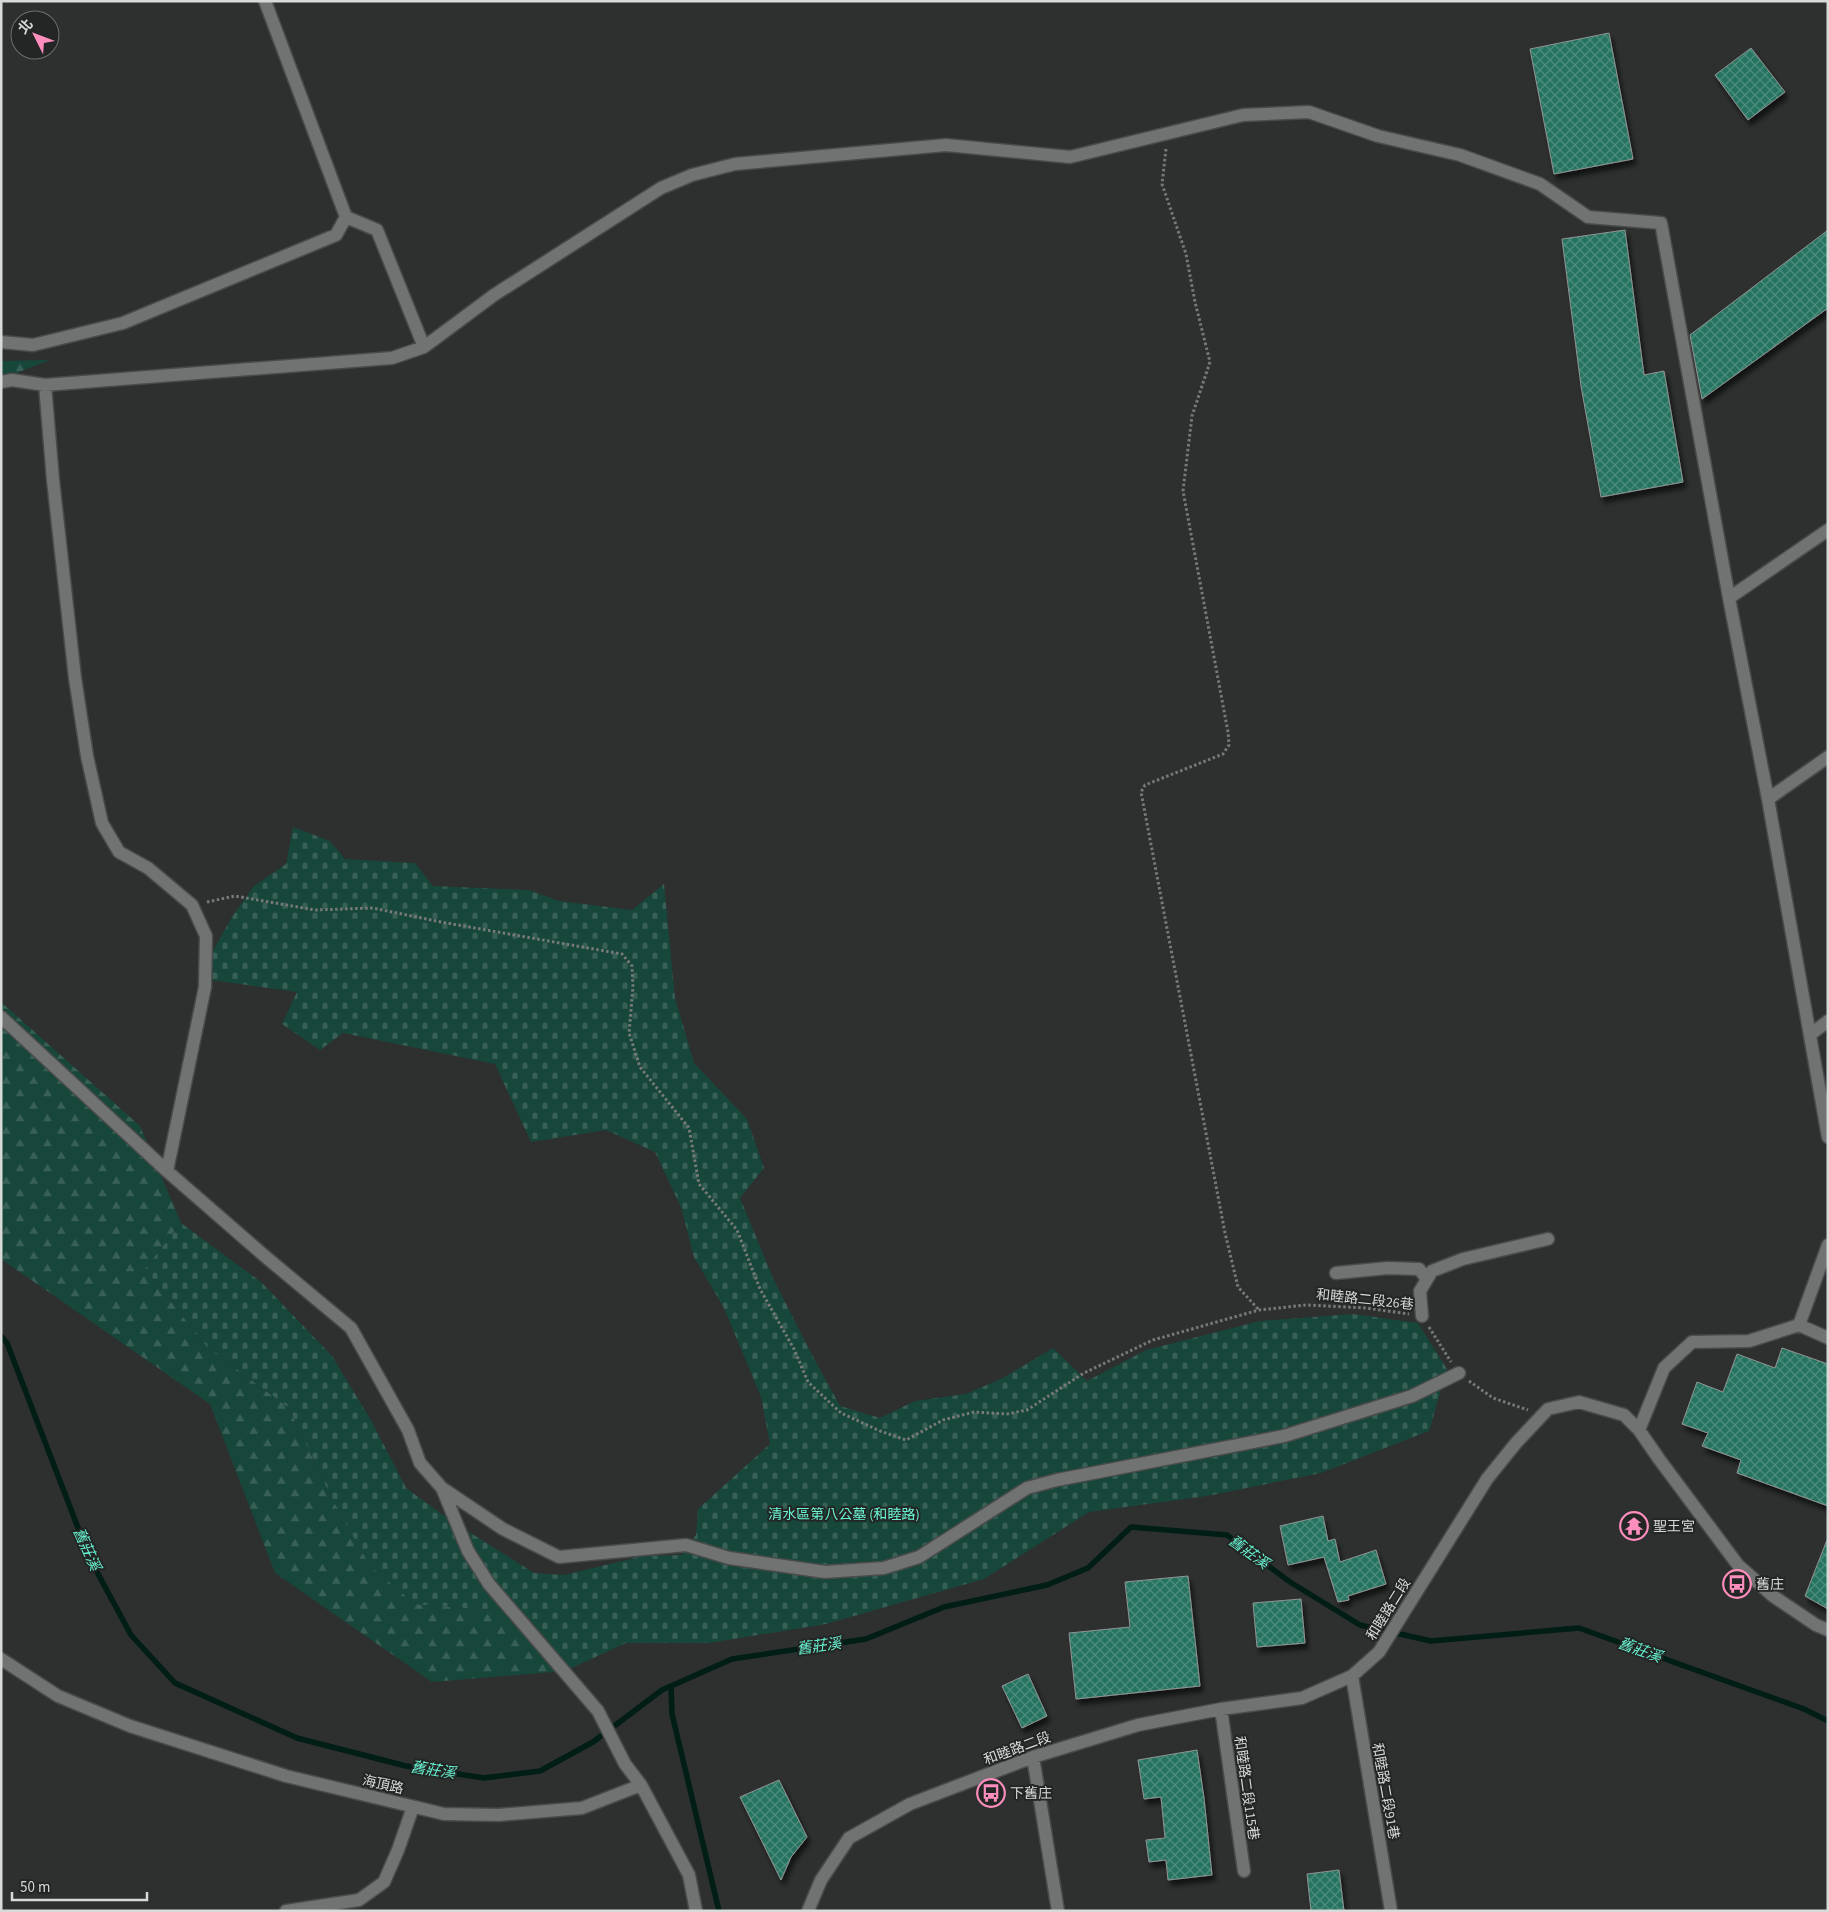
<svg xmlns="http://www.w3.org/2000/svg" width="1829" height="1912" viewBox="0 0 1829 1912" font-family="'Source Sans 3','Noto Sans TC',sans-serif">
  <defs>
    <pattern id="forest-firs" width="22" height="20" patternUnits="userSpaceOnUse" patternTransform="scale(1.25)"><rect width="22" height="20" fill="#17463b"/><path d="M5 1l3.5 6h-7zM16 11l3.5 6h-7z" fill="#386057"/></pattern>
    <pattern id="cemetery-stones" width="16" height="16" patternUnits="userSpaceOnUse" patternTransform="scale(1.25)"><rect width="16" height="16" fill="#17463b"/><path d="M2 7V4a2 2 0 0 1 4 0v3zM10 15v-3a2 2 0 0 1 4 0v3z" fill="#386057"/></pattern>
    <pattern id="building-cross-hatch" width="8" height="8" patternUnits="userSpaceOnUse" patternTransform="scale(1.25)"><rect width="8" height="8" fill="#257361"/><path d="M0 0l8 8M0 8l8-8" fill="none" stroke="#4e8d7e"/></pattern>
    <filter id="shadow"><feDropShadow dx="3" dy="5.5" stdDeviation="2.5" flood-color="#0009"/></filter>
  </defs>
  <rect width="100%" height="100%" fill="#2d302f"/>
  <path fill="url(#forest-firs)" d="M50 360 1 379V361Z
    M1 1002 140 1126 181 1223 145 1269 207 1347 289 1408 332 1499 415 1604 503 1611 565 1671 432 1682 275 1573 210 1404 1 1259Z"/>
  <path fill="url(#cemetery-stones)" d="M293 827 330 841 345 859 415 863 433 886 529 890 559 901 632 910 664 884 675 998 694 1063 747 1119 764 1168 740 1198 773 1278 812 1355 840 1406 880 1418 915 1401 966 1394 1003 1378 1053 1348 1087 1381 1146 1350 1260 1321 1353 1314 1418 1323 1447 1369 1429 1431 1321 1473 1207 1496 1089 1512 984 1579 826 1624 709 1643H626L565 1671 503 1611 415 1604 370 1566 332 1499 289 1408 207 1347 145 1269 181 1223 261 1282 332 1356 372 1422 406 1488 450 1520 534 1573 564 1575 643 1556 682 1555 696 1535 698 1509 770 1444 761 1397 724 1308 694 1257 681 1207 655 1152 606 1130 531 1142 495 1064 343 1033 320 1050 282 1024 297 992 211 980 206 963 232 917 254 886 286 864Z"/>
  <g fill="none" stroke-linecap="round" stroke-linejoin="round">
    <path stroke="#001d16" stroke-width="5.5" d="M1 1336 7 1343 90 1559 131 1635 175 1683 297 1738 406 1766 484 1778 540 1771 593 1742 662 1690 732 1659 866 1639 944 1607 1047 1585 1088 1568 1131 1527 1227 1535 1290 1582 1360 1625 1431 1641 1579 1628 1804 1709 1828 1721
      M671 1687 672 1714 719 1911"/>
  </g>
  <path fill="url(#building-cross-hatch)" stroke="#919593" filter="url(#shadow)" d="M1609 33 1633 159 1554 174 1530 49Z
    M1751 48 1785 92 1748 120 1715 75Z
    M1625 230 1644 375 1664 371 1683 482 1601 497 1581 386 1562 239Z
    M1828 230V308L1702 399 1690 335Z
    M1782 1348 1828 1364V1506L1737 1473 1741 1460 1702 1446 1708 1433 1682 1424 1697 1382 1723 1392 1737 1354 1775 1368Z
    M1323 1516 1328 1541 1335 1539 1340 1562 1376 1550 1386 1584 1348 1596 1349 1600 1338 1602 1324 1557 1288 1565 1280 1526Z
    M1827 1540 1828 1541V1609L1805 1596Z
    M1188 1576 1200 1686 1076 1699 1069 1633 1130 1627 1125 1582Z
    M1301 1599 1305 1643 1257 1647 1253 1603Z
    M1028 1674 1047 1716 1022 1728 1002 1686Z
    M1197 1750 1204 1798 1212 1875 1168 1880 1166 1860 1149 1862 1146 1840 1165 1838 1161 1797 1144 1799 1138 1760Z
    M779 1780 807 1837 791 1857 781 1880 740 1797Z
    M1339 1870 1344 1911H1311L1307 1874Z"/>
  <g fill="none" stroke-linecap="round" stroke-linejoin="round">
    <defs>
      <path id="minor" d="M265 1 346 217
        M1 342 33 345 123 323 336 235 346 217 377 230 424 347
        M1 382 12 380 45 385 392 358 424 347 494 295 661 188 692 175 735 164 946 145 1070 157 1243 115 1309 112 1378 136 1460 155 1540 184 1588 217 1661 223 1729 598 1768 799 1828 1137
        M45 385 53 480 75 678 87 756 102 823 119 852 148 868 192 905 206 936 205 987 167 1171
        M1729 598 1828 530
        M1768 799 1828 757
        M1 1017 167 1171 267 1258 351 1328 408 1430 420 1463 442 1488 468 1551 489 1584 598 1711 625 1764 641 1785
        M1811 1034 1828 1021
        M1336 1273 1388 1268 1419 1269 1427 1279
        M1422 1316 1420 1291 1432 1271 1463 1259 1548 1239
        M1799 1325 1828 1245
        M1799 1325 1828 1338
        M1639 1430 1664 1368 1692 1342 1749 1341 1799 1325
        M442 1488 503 1529 559 1557 686 1545 729 1558 825 1572 884 1568 919 1557 1027 1488 1057 1480 1284 1436 1412 1396 1459 1373
        M1 1659 58 1696 130 1726 286 1776 444 1814 499 1815 582 1808 641 1785 689 1875 696 1911
        M1352 1676 1391 1911
        M1221 1709 1244 1871
        M1033 1757 1058 1911
        M286 1911 359 1900 384 1882 398 1850 413 1807
        M808 1911 821 1880 849 1838 910 1804 1033 1757 1138 1725 1221 1709 1302 1698 1352 1676 1379 1652 1487 1479 1516 1443 1548 1409 1579 1402 1624 1415 1639 1430 1659 1459 1738 1565 1773 1596 1816 1625 1828 1630"/>
    </defs>
    <use href="#minor" stroke="#484b4a" stroke-width="15"/>
    <path stroke="#777a79" stroke-width="3" stroke-dasharray="2.5 2.5" stroke-linecap="butt" d="M1166 149 1162 184 1186 254 1195 302 1210 362 1192 416 1183 491 1228 732 1229 745 1223 754 1145 785 1141 792 1225 1233 1238 1287 1259 1310
      M207 902 235 896 315 910 373 908 441 922 622 954 632 966 633 987 629 1033 640 1067 689 1128 699 1184 737 1230 760 1289 794 1349 808 1382 841 1413 880 1431 906 1440 943 1420 974 1412 1007 1414 1027 1410 1084 1373 1153 1340 1259 1310 1306 1305 1366 1308 1409 1314
      M1429 1327 1451 1362
      M1469 1381 1493 1398 1528 1410"/>
    <use href="#minor" stroke="#717272" stroke-width="12"/>
  </g>
  <defs>
    <symbol id="temple-ring" viewBox="-11 -11 22 22"><circle r="9.5" fill="#232625" stroke="#fe8ebd" stroke-width="1.5"/><path d="M0-6L5-2H3V0L6.5 2.5H4V6H1.5V3h-3V6H-4V2.5H-6.5L-3 0V-2H-5Z" fill="#fe8ebd"/></symbol>
    <symbol id="bus-ring" viewBox="-11 -11 22 22"><circle r="9.5" fill="#232625" stroke="#fe8ebd" stroke-width="1.5"/><path d="M-5-6H5V4H4V6H2V4H-2V6H-4V4H-5ZM-3.5-4V0h7V-4ZM-3.5 1.2v1.5H-2V1.2ZM2 1.2v1.5H3.5V1.2Z" fill="#fe8ebd"/></symbol>
  </defs>
  <g fill-rule="evenodd">
    <use href="#temple-ring" x="1618" y="1510" width="32" height="32"/>
    <use href="#bus-ring" x="1721" y="1568" width="32" height="32"/>
    <use href="#bus-ring" x="975" y="1777" width="32" height="32"/>
  </g>
  <g text-anchor="middle" stroke-width="4" stroke-linejoin="round" paint-order="stroke">
    <g font-size="14" fill="#d8dad9" stroke="#232625">
      <text transform="translate(1365 1299) rotate(6)" y="5">和睦路二段26巷</text>
      <text transform="translate(1388 1609) rotate(-58)" y="5">和睦路二段</text>
      <text transform="translate(1017 1748) rotate(-20)" y="5">和睦路二段</text>
      <text transform="translate(383 1784) rotate(13)" y="5">海頂路</text>
      <text transform="translate(1247 1788) rotate(82)" y="5">和睦路二段115巷</text>
      <text transform="translate(1386 1791) rotate(80)" y="5">和睦路二段91巷</text>
    </g>
    <g font-size="14" fill="#6af5d3" stroke="#232625">
      <text x="844" y="1519">清水區第八公墓 (和睦路)</text>
    </g>
    <g font-size="14" fill="#d8dad9" stroke="#232625" text-anchor="start">
      <text x="1653" y="1531">聖王宮</text>
      <text x="1756" y="1589">舊庄</text>
      <text x="1010" y="1798">下舊庄</text>
    </g>
    <g font-size="15" font-style="italic" fill="#67f2d1" stroke="#232625">
      <text transform="translate(87 1549) rotate(66)" y="5">舊莊溪</text>
      <text transform="translate(1249 1552) rotate(36)" y="5">舊莊溪</text>
      <text transform="translate(819 1646) rotate(-8)" y="5">舊莊溪</text>
      <text transform="translate(1640 1650) rotate(20)" y="5">舊莊溪</text>
      <text transform="translate(433 1770) rotate(9)" y="5">舊莊溪</text>
    </g>
  </g>
  <rect width="1829" height="1912" fill="none" stroke="#d8dad9" stroke-width="5"/>
  <g transform="translate(35 35) rotate(312)"><circle r="24" fill="#232625" stroke="#6b6e6d"/>
  <path d="M0-4L9 19L0 12L-9 19Z" fill="#fe8ebd"/>
  <text y="-8" font-size="14" font-weight="bold" text-anchor="middle" fill="#d8dad9">北</text>
  </g>
  <path d="M12 1892v8h135v-8" fill="none" stroke="#d8dad9" stroke-width="2.5"/>
  <text x="20" y="1892" font-size="15" fill="#d8dad9" stroke="#232625" stroke-width="4" paint-order="stroke">50 m</text>
</svg>
